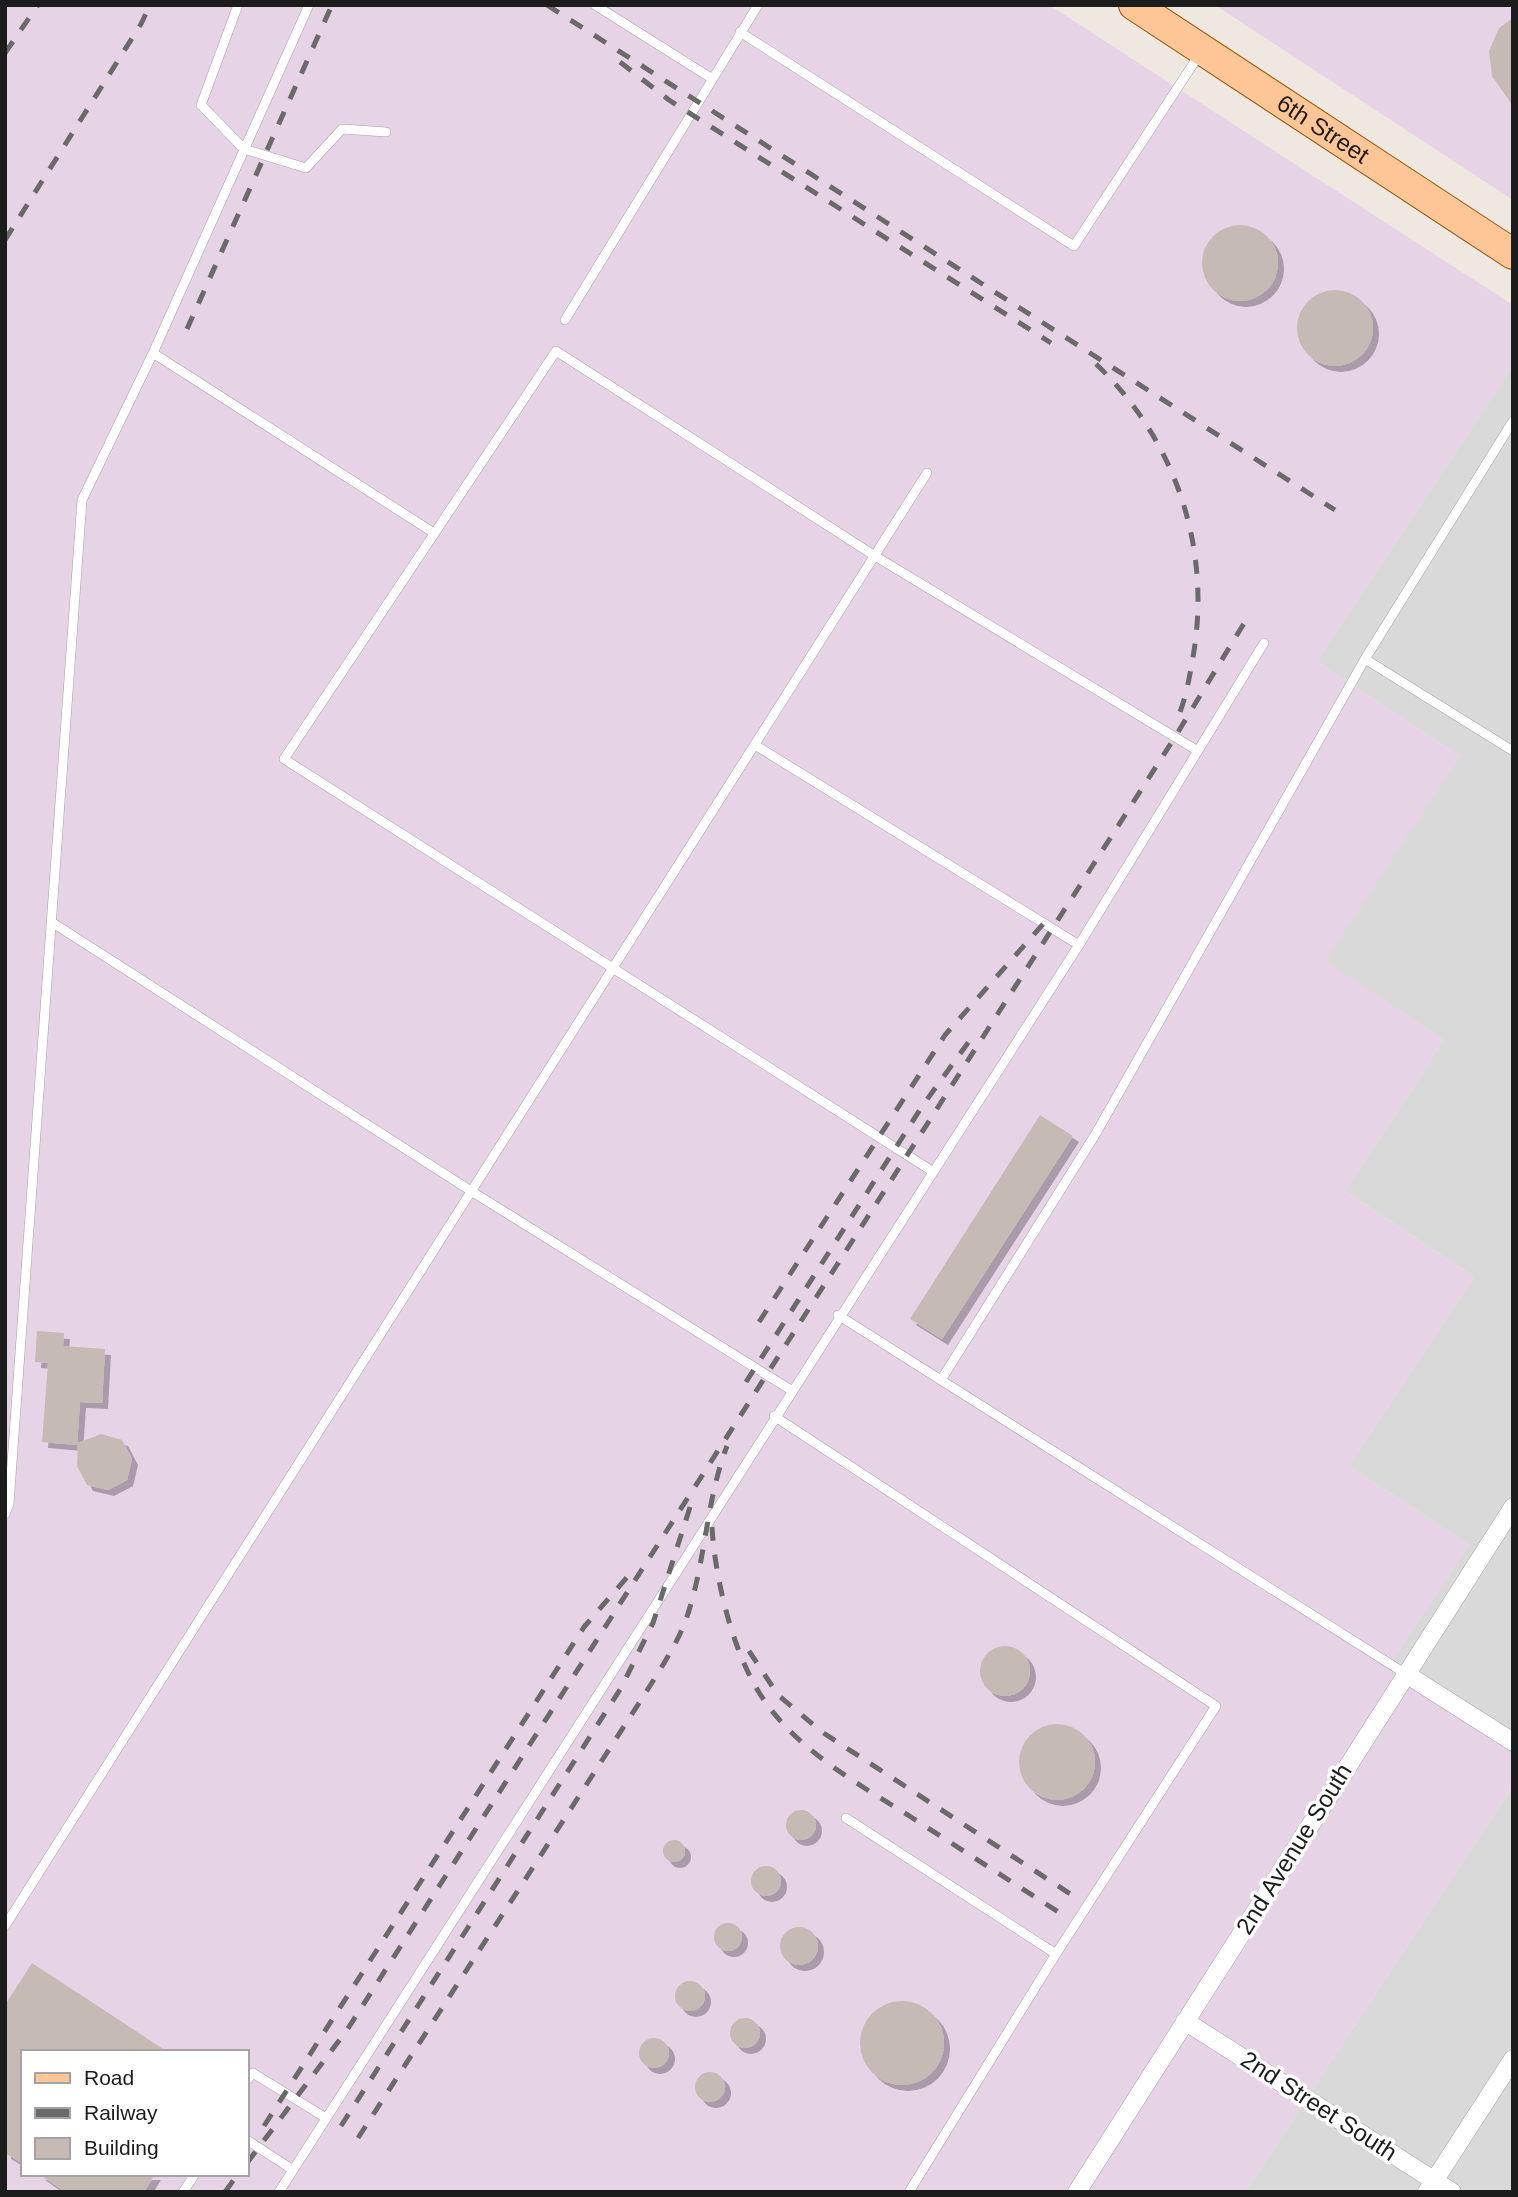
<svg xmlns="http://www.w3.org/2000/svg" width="1518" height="2197" viewBox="0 0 1518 2197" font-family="Arial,sans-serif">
  <defs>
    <filter id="shadow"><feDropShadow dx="6" dy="6" stdDeviation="0" flood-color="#0004"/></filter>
  </defs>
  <rect width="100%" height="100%" fill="#eee8e1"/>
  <path fill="#dad9d9" d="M1513 365V1754L1386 1670 1469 1545 1349 1466 1474 1277 1345 1191 1444 1040 1324 961 1460 756 1317 661Z
    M1513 1786V2192H1245Z"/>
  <path fill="#e7d3e6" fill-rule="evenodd" d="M5 5H1049L1513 305V365L1317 661 1460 756 1325 961 1444 1040 1345 1191 1474 1277 1349 1466 1469 1545 1387 1670 1513 1754V1786L1245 2192H5ZM23 2052H247V2174H23Z
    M1215 5H1513V201V200Z"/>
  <path fill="#c6bab5" filter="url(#shadow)" d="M1513 18V106L1492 76 1489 51 1499 28Z
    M1202 263a38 38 0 1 1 76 0a38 38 0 1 1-76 0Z
    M1297 328a38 38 0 1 1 76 0a38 38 0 1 1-76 0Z
    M1040 1115 1073 1136 942 1339 910 1319Z
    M37 1331 64 1333 63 1346 105 1349 102 1403 80 1402 77 1445 42 1442 48 1363 35 1362Z
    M101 1434 122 1440 132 1459 127 1480 108 1490 87 1485 77 1466 78 1443Z
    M980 1671a25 25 0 1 1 50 0a25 25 0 1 1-50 0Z
    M1019 1762a38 38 0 1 1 76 0a38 38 0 1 1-76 0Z
    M786 1825a15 15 0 1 1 30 0a15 15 0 1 1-30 0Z
    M663 1851a11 11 0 1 1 22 0a11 11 0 1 1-22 0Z
    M751 1881a15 15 0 1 1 30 0a15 15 0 1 1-30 0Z
    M714 1937a14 14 0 1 1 28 0a14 14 0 1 1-28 0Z
    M780 1946a19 19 0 1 1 38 0a19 19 0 1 1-38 0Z
    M32 1963 168 2052H23V2164L5 2153V2005Z
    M675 1996a15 15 0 1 1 30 0a15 15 0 1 1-30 0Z
    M860 2043a42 42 0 1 1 84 0a42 42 0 1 1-84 0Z
    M730 2033a15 15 0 1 1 30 0a15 15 0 1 1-30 0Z
    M639 2053a15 15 0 1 1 30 0a15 15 0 1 1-30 0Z
    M695 2087a15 15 0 1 1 30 0a15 15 0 1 1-30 0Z
    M39 2174H155L144 2192H65Z"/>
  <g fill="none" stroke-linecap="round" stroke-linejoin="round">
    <defs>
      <path id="lane" d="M238 5 201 105 244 149 306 168 342 129 386 132
        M595 5 711 78
        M740 32 1074 246 1201 52
        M565 320 758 5
        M153 353 434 533
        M1513 421 1365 659 1513 751
        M755 745 1079 945
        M53 923 471 1191 791 1390
        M932 1171 284 759 556 351 875 556 1198 751
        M838 1315 1406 1674
        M941 1380 1095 1135 1365 659
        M774 1416 1216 1706 1056 1954 909 2192
        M5 1514 9 1504 82 500 153 353 309 5
        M846 1818 1056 1954
        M5 1926 927 473
        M247 2080 253 2073 326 2118
        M247 2140 293 2170
        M183 2192 195 2174
        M279 2192 1079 945 1264 643"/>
      <path id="street" d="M1406 1674 1513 1742
        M1185 2021 1452 2192
        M1077 2192 1513 1507
        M1427 2192 1513 2059"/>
      <g id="primary">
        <path id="s1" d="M1134 5 1513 254"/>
      </g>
    </defs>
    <use href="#lane" stroke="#a3a3a3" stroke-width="10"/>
    <use href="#street" stroke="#a3a3a3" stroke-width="19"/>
    <use href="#primary" stroke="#945300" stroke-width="32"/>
    <use href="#lane" stroke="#fff" stroke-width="9"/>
    <use href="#street" stroke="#fff" stroke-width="18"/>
    <use href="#primary" stroke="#fec696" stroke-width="30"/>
    <path stroke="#6a6a6a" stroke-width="5" stroke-dasharray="14 14" stroke-linecap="butt" d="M547 5 1335 510
      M5 53 38 5
      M620 62 669 100 1051 343
      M5 240 141 24 150 5
      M187 329 332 5
      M1096 364C1176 440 1212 549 1193 657 1189 680 1185 703 1175 724
      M759 1322 945 1035 1052 914
      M746 1382 923 1105 970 1040
      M712 1527C715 1580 734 1659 766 1703 802 1753 860 1785 911 1817 962 1850 1012 1882 1063 1915
      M749 1651 778 1695 822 1732 1075 1897
      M264 2126 584 1627 629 1575
      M341 2126 621 1688 653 1623 691 1504
      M358 2138 643 1697C660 1669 681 1640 690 1607 706 1554 707 1498 727 1446
      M247 2163 347 2030 1175 737 1246 620
      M225 2192 238 2174"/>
  </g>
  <g text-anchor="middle" stroke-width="7" stroke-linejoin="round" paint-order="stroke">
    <g font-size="24" fill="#1c1c1c" stroke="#fff">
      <text dy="8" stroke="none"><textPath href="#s1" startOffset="226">6th Street</textPath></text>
      <text transform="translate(1294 1849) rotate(-58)" y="8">2nd Avenue South</text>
      <text transform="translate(1319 2106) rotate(33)" y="8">2nd Street South</text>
    </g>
  </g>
  <rect width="1518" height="2197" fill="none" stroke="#1c1c1c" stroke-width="14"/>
  <rect x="21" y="2050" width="228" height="126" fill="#ffffff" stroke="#a4a4a4" stroke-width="2"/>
  <rect x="35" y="2073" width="35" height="10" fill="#fec696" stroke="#a4a4a4" stroke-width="2"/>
  <text x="84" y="2085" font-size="21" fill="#1c1c1c">Road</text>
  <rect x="35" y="2108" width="35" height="10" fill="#6a6a6a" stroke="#a4a4a4" stroke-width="2"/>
  <text x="84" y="2120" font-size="21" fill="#1c1c1c">Railway</text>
  <rect x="35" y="2138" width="35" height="21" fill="#c6bab5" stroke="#a4a4a4" stroke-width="2"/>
  <text x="84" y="2155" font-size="21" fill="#1c1c1c">Building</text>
</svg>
